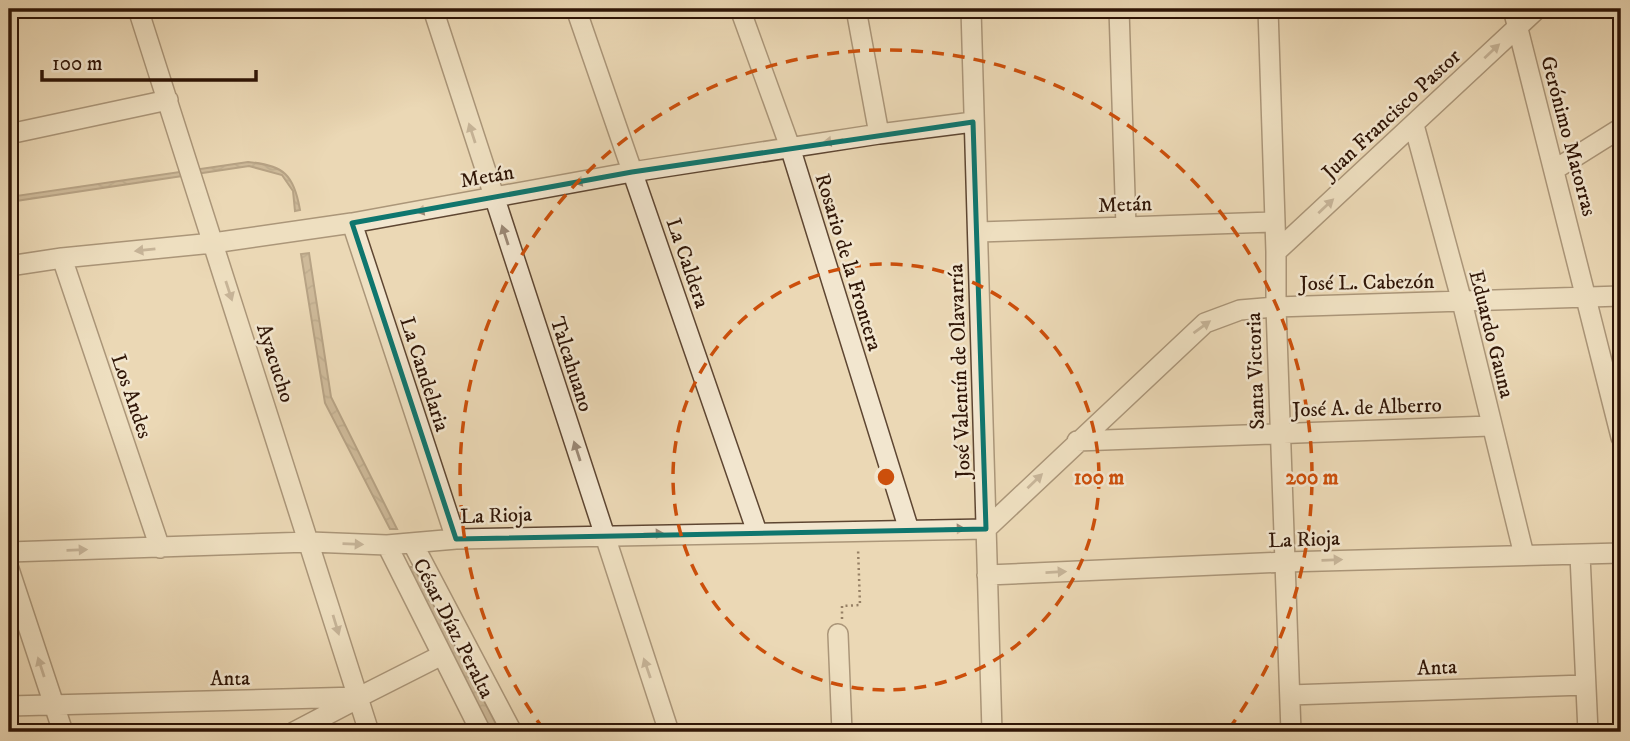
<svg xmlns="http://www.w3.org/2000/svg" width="1630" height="741" viewBox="0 0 1630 741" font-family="'IM FELL DW Pica',serif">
  <defs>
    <pattern id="water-waves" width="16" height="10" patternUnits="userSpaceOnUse" patternTransform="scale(1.75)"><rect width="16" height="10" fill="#ab967a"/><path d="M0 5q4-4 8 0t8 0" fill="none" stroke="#8c7962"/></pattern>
  </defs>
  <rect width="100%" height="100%" fill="#ebd8b5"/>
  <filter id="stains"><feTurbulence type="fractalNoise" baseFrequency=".00286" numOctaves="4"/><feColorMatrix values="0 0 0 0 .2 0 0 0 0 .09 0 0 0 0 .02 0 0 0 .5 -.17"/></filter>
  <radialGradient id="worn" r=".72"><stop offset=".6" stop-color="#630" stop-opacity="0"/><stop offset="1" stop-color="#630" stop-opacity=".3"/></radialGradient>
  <path fill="url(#water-waves)" stroke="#79624c" stroke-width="2" d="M248 162C284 165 294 175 300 210L295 211 293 191 282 175 249 166 9 202V197Z
    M309 253 331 397 397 529H390L325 403 301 254Z
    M407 567H416L500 732H491Z"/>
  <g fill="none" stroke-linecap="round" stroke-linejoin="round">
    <defs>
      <path id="minor" d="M138 9 369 732
        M433 9 669 732
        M576 9 757 532
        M740 9 790 147 909 530
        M856 9 879 134
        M971 9 992 732
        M1119 9 1126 227
        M1268 9 1276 252V307L1291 732
        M1513 9 1621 437
        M1414 125 1462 302 1524 555
        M9 134 168 100
        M1554 170 1621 128
        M352 223 456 539
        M978 232 1274 222
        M1276 252 1537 9
        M62 258 160 548
        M9 266 62 258 213 243 352 223 632 172 879 134 973 122
        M1077 441 1490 426
        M986 529 1205 323 1240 310 1276 307 1621 296
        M413 544 512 732
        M387 545 481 732
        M9 552 310 542 387 545 456 539 986 529
        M1580 555 1588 732
        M9 569 63 732
        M987 575 1285 562 1621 553
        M838 634 842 732
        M1290 695 1585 685
        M9 706 359 697 442 655
        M294 732 355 700"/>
    </defs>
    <use href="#minor" stroke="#5e4632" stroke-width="22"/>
    <path stroke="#2f1506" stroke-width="2.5" stroke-dasharray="2 3.5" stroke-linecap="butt" d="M842 619V606L860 605 858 548"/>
    <use href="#minor" stroke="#f2e6cf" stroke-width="19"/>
  </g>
  <defs><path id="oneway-solid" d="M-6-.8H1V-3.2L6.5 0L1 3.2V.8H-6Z" transform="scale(1.75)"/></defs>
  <g fill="#9a8875">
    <use href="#oneway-solid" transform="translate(1492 51) rotate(-43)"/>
    <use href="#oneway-solid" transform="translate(472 133) rotate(-108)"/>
    <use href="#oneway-solid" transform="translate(833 141) rotate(171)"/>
    <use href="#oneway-solid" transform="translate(584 181) rotate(170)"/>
    <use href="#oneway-solid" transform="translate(1326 206) rotate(-43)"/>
    <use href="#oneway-solid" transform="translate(426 210) rotate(170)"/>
    <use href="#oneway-solid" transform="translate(505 235) rotate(-108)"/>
    <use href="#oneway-solid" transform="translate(145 250) rotate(174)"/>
    <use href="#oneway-solid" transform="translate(229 291) rotate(72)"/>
    <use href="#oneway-solid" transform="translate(1202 327) rotate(-36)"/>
    <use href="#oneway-solid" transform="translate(577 451) rotate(-108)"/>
    <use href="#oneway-solid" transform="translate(1035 481) rotate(-44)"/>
    <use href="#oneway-solid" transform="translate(955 529) rotate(-1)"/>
    <use href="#oneway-solid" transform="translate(654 534) rotate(-1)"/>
    <use href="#oneway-solid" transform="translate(353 544) rotate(2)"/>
    <use href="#oneway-solid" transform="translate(77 550) rotate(-2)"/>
    <use href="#oneway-solid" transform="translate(1332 560) rotate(-2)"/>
    <use href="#oneway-solid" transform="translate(1056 572) rotate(-3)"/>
    <use href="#oneway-solid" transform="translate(336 625) rotate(73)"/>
    <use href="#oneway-solid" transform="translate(41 667) rotate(-108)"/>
    <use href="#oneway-solid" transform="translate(647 668) rotate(-109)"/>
  </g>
  <path d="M0 0H1630V741H0ZM973 122 986 529 456 539 352 223 632 172Z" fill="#ebd8b5" fill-opacity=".55" fill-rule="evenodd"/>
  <path fill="none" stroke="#0f766e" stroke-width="5" stroke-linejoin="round" d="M973 122 986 529 456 539 352 223 632 172Z"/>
  <g fill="none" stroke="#cc4f0b" stroke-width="3.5" stroke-dasharray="12 9">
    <circle cx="886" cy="477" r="213"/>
    <path d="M544 730A426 426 0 1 1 1228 730"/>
  </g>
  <g text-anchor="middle" stroke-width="5" stroke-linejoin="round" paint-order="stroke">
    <g font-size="21" fill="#2f1506" stroke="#f2e6cf">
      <text transform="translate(1391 114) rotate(-43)" y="7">Juan Francisco Pastor</text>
      <text transform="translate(1569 136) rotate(75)" y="7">Gerónimo Matorras</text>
      <text transform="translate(487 176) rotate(-10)" y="7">Metán</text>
      <text transform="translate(1125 204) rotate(-2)" y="7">Metán</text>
      <text transform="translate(849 262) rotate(73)" y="7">Rosario de la Frontera</text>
      <text transform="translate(688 263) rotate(71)" y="7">La Caldera</text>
      <text transform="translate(1367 282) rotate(-1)" y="7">José L. Cabezón</text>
      <text transform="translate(1492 334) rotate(76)" y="7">Eduardo Gauna</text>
      <text transform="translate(276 363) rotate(72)" y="7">Ayacucho</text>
      <text transform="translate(572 364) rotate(72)" y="7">Talcahuano</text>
      <text transform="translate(959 371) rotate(-92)" y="7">José Valentín de Olavarría</text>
      <text transform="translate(1255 371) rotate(-92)" y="7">Santa Victoria</text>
      <text transform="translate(425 374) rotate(72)" y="7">La Candelaria</text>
      <text transform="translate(132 396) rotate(71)" y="7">Los Andes</text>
      <text transform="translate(1367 407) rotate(-2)" y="7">José A. de Alberro</text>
      <text transform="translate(496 515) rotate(-2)" y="7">La Rioja</text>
      <text transform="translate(1304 539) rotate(-2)" y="7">La Rioja</text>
      <text transform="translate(454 628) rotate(63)" y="7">César Díaz Peralta</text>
      <text transform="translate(1437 667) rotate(-2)" y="7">Anta</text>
      <text transform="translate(230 678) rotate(-1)" y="7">Anta</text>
    </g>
  </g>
  <circle cx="886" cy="477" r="10" fill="#cc4f0b" stroke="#f2e6cf" stroke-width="3.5"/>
  <g font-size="21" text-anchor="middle" font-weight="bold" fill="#cc4f0b" stroke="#f2e6cf" stroke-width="5" stroke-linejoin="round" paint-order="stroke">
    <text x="1099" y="484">100 m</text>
    <text x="1312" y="484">200 m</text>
  </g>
  <rect width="1630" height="741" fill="none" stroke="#ebd8b5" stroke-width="35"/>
  <rect x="10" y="10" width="1609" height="720" fill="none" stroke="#2f1506" stroke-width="3.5"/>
  <rect x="18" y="18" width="1595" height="706" fill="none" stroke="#2f1506" stroke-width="2"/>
  <path d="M42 70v10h214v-10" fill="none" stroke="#2f1506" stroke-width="3.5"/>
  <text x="52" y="70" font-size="21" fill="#2f1506" stroke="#f2e6cf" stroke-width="5" paint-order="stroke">100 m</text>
  <rect width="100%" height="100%" filter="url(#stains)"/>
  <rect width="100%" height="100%" fill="url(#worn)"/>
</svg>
